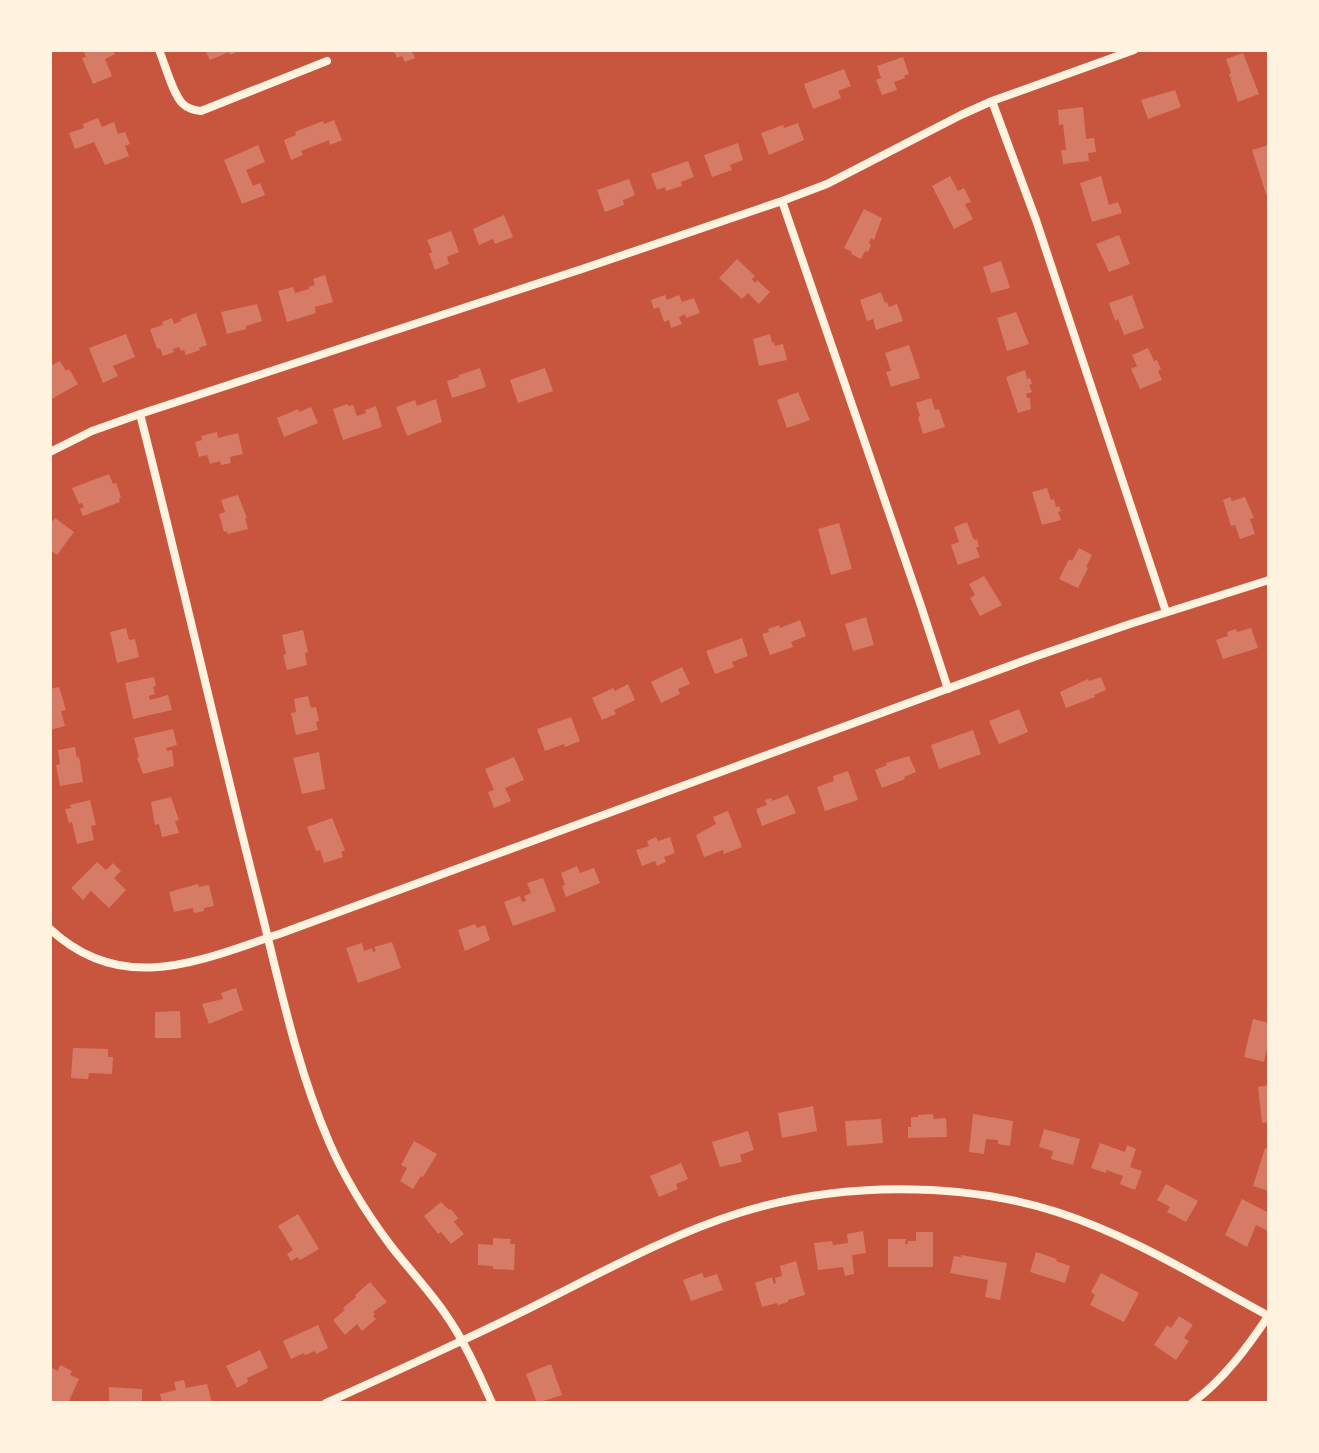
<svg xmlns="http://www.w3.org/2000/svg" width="1319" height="1453" viewBox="0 0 1319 1453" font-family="Arial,sans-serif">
  <rect width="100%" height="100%" fill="#c8553d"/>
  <path fill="#d67c66" d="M83 50H113L115 54 105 59 112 76 93 84 82 58 86 57Z
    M205 50H241L230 55 229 52 210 60Z
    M393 50H411L415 58 405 62 402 56 397 58Z
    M1243 53 1259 94 1238 102 1229 74 1231 73 1226 59Z
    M903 57 909 74 904 76 905 78 894 82 897 90 882 95 876 80 881 78 877 66Z
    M844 69 851 86 838 91 841 98 813 109 804 84Z
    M1175 90 1181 107 1148 119 1141 100Z
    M1083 107 1086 139 1094 138 1096 152 1088 153 1089 161 1063 164 1061 150H1066L1063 124 1059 125 1058 110Z
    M98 118 102 127 114 122 118 134 125 132 130 144 125 146 129 156 105 165 94 142 75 149 69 133 84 128 83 124Z
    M334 120 342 140 330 145 329 140 301 151 303 155 291 160 284 140 296 135 295 132 323 121 324 124Z
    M798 123 804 140 769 155 761 133 783 125 784 128Z
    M738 143 743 160 730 165 732 170 712 177 704 155Z
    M258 145 265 162 246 170 253 186 260 183 265 195 242 204 224 160Z
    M1269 145V200H1268L1252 150Z
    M688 161 694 177 681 182 682 186 666 191 665 187 657 190 651 174Z
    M950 176 958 191 964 188 971 202 965 204 973 219 954 229 932 186Z
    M1101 176 1109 205 1118 202 1122 213 1092 222 1080 183Z
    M629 179 635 195 623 200 624 205 605 212 597 190Z
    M864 209 882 218 874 240 871 238 869 243 871 245 868 252 865 251 861 259 851 254 852 252 844 248Z
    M504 215 513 237 495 244 493 239 479 245 473 229Z
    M451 231 459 252 447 257 449 264 435 270 429 254 432 252 427 240Z
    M1119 235 1130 264 1109 272 1096 244Z
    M737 259 755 276 752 279 755 283 757 280 770 292 759 304 748 293 742 299 719 278Z
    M1001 261 1010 288 991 293 983 267Z
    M325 275 333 302 315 307 316 313 287 322 278 291 293 287 295 293 309 289V287L315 285 313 279Z
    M881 292 885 303 887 302 889 307 897 304 903 321 876 330 873 319 867 321 860 300Z
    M665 295 667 300 679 295 682 302 694 298 700 313 686 318 685 314 679 317 682 324 671 328 669 320 664 322 659 307 654 309 651 300Z
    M1132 295 1144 328 1124 335 1118 319 1115 321 1109 303Z
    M257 304 262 321 246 326V329L227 334 221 312Z
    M1016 312 1029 344 1007 351 997 318Z
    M196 313 207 345 199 348 200 350 186 355 184 350 181 351 179 347 173 349 174 352 163 356 160 348 157 349 150 329 163 325 162 322 172 318 174 324 181 321 180 319Z
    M126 334 135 357 113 366 118 376 103 383 89 348Z
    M770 334 772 343 774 342 775 346 783 344 787 360 759 366 753 339Z
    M909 345 920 378 891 387 886 372 891 371 885 353Z
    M1148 348 1154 361 1157 360 1161 369 1158 371 1162 380 1140 389 1131 369 1137 366 1132 355Z
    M60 361 66 371 69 369 78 384 50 400V366Z
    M480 368 486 387 452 398 447 381 459 377V375Z
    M545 368 553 391 518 403 510 380Z
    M1025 370 1027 379 1030 378 1032 384 1029 385 1032 392 1026 394 1027 398H1030L1031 409 1018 413 1006 377Z
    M798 392 810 420 787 428 777 400Z
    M931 398 935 410 939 409 945 427 923 434 918 417 920 416 916 403Z
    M436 399 442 422 407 436 396 407 415 400 417 406Z
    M348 404V406L353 405 357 416 366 413 365 410 376 406 382 427 343 440 333 409Z
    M311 407 318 423 284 437 277 418 298 409 299 412Z
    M217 432 218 438 238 433 243 454 230 457 231 463 221 465 220 461 210 464 207 455 199 457 195 442 202 440 201 436Z
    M109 474 113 484 116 483 121 497 119 498 120 502 83 516 80 509 84 507 82 503 79 504 72 488Z
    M1047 488 1051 500 1054 499 1056 507 1059 506 1061 511 1058 512 1061 520 1042 525 1032 492Z
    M238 495 247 518H245L248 529 228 534 226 531 224 532 219 514 225 512 221 500Z
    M1230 497 1232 501 1245 497 1254 518 1250 519 1255 534 1240 539 1235 525 1231 526 1223 500Z
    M55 518 74 532 57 555 50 550V525Z
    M967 522 973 538 975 540 977 539 979 546 976 548 980 557 958 565 951 545 959 542 954 527Z
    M839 523 852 569 831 575 818 529Z
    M1079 548 1092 555 1086 567 1088 568 1078 588 1059 579 1069 559 1072 561Z
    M984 576 1002 605 980 616 970 598 975 595 969 584Z
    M866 617 874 645 853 651 845 624Z
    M800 620 806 636 791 642 793 647 770 655 762 634 769 632 768 629 779 625 780 628Z
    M126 628 129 640 135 639 139 657 117 663 110 632Z
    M1251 628 1258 648 1223 659 1216 640 1228 636 1227 632 1236 629 1237 632Z
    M303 630 308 652 305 653 307 665 287 670 283 655 286 654 282 635Z
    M742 638 748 656 732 662 734 667 715 674 706 651Z
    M682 667 690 684 678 689 680 694 661 703 651 682Z
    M154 677 156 686 153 687 155 694 149 696 150 700 168 695 172 710 133 719 125 683Z
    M1101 677 1106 690 1094 695 1095 697 1066 708 1060 692 1088 679 1089 681Z
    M628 684 635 700 614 710 616 714 602 720 592 698 613 688 615 691Z
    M59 687 66 710 61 711 65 726 50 730V689Z
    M308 696 311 708 316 707 319 721 316 722 318 730 296 735 291 713 296 712 294 699Z
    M1019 709 1028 732 999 744 989 721Z
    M571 717 580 741 565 747 564 744 545 751 537 729Z
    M173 729 177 745 166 748 167 751 172 750 174 766 143 774 137 758 139 757 134 738Z
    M973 730 981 754 939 769 931 745Z
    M75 747 77 758 79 756 83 782 60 786 56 765 60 764 58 750Z
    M319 752 325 789 302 794 293 758Z
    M909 756 916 772 904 777 905 779 882 788 875 770 887 765 886 763Z
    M514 757 524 780 505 788 511 801 494 808 488 792 494 790 485 769Z
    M848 771 858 800 825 811 817 787 834 781 833 776Z
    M788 795 796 813 762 826 756 809 767 805 765 800 771 798 772 801Z
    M171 797 179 820 175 821 179 833 162 837 159 824 155 825 151 802Z
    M90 800 96 825 91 826 94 840 77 844 72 822 69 823 65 809 71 808 70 805Z
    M728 811 742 847 724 854 723 850 704 857 696 835 716 824 713 817Z
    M332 818 345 850 341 852 343 857 324 863 320 850 316 851 307 827Z
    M656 837 658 841 670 837 675 853 664 857 666 862 657 866 655 861 642 866 636 850 649 846 647 841Z
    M97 862 106 870 113 863 121 871 114 878 126 890 109 908 91 891 83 900 71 888Z
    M577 866 580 873 594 868 600 883 566 897 562 886 565 885 561 873Z
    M543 878 556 911 513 926 504 902 520 896 522 902 526 901 524 896 531 893 527 883Z
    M198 884 199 887 209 885 214 906 204 908V911L194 913 193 908 174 912 169 892Z
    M475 924 477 928 485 925 490 940 465 951 458 930Z
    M392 942 401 968 358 983 346 948 362 943 364 951 372 948 373 952 376 951 374 947Z
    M236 988 243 1010 209 1024 202 1004 223 999 221 993Z
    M180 1011 181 1038H155V1012Z
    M1253 1019 1269 1023V1048H1267L1264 1062 1244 1057Z
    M73 1048 108 1049V1057H113L112 1074 89 1073 88 1079 71 1078Z
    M1269 1085V1122L1262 1123 1258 1087Z
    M813 1106 817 1131 782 1138 778 1113Z
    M933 1114 934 1119 946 1118 947 1137 908 1138V1127H911V1117H918V1115Z
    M973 1114 1013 1121 1010 1146 998 1144V1140L986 1139 984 1154 969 1152Z
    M881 1119 883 1143 847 1146 845 1121Z
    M1044 1129 1080 1139 1073 1165 1051 1159 1053 1151 1039 1147Z
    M748 1131 754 1150 740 1155 742 1162 720 1167 712 1142Z
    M414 1141 437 1154 423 1177 421 1176 413 1189 400 1181 407 1168 401 1165Z
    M1100 1143 1125 1152 1127 1145 1136 1149 1130 1167 1142 1171 1135 1190 1120 1184 1123 1176 1106 1170V1173L1091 1168Z
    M1265 1148 1269 1149V1191L1253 1186Z
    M681 1163 688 1179 676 1184 678 1189 659 1197 650 1176Z
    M1166 1184 1198 1201 1186 1222 1167 1212 1170 1207 1157 1200Z
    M1242 1199 1269 1213 1268 1231 1256 1225 1247 1247 1225 1235Z
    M441 1202 449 1210 451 1209 458 1218 454 1222 464 1234 451 1244 441 1232 438 1234 424 1216Z
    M298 1214 319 1249 300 1260 297 1257 291 1261 287 1254 293 1250 278 1226Z
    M863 1231 866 1253 852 1255 854 1274 845 1276 843 1267 818 1270 814 1243 832 1241 833 1245 848 1243 847 1234Z
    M916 1232H933V1267H888V1239H906L905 1244H908V1241H916Z
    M493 1238 511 1239 510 1244H515L514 1270 493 1269V1266L478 1265V1244L493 1245Z
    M1036 1252 1057 1259 1056 1261 1070 1266 1065 1283 1030 1272Z
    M961 1255 1007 1263 1000 1300 985 1297 988 1280 950 1273 954 1256 961 1257Z
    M796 1261 805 1295 788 1300V1302L778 1305 777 1303 762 1307 755 1283 772 1277 774 1284 776 1283 775 1278 782 1276 780 1266Z
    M702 1273 704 1278 717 1274 723 1290 691 1301 683 1280Z
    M1101 1273 1139 1293 1124 1322 1090 1305 1095 1295 1091 1292Z
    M370 1282 387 1302 373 1312 375 1314 373 1316 376 1319 362 1331 357 1324 345 1335 333 1320 345 1310 343 1308 356 1297 355 1295Z
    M1179 1316 1193 1325 1184 1338 1189 1341 1176 1360 1154 1345 1167 1325 1171 1328Z
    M318 1325 328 1348 316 1354 315 1351 305 1355 304 1353 291 1359 283 1341Z
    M260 1350 268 1368 247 1378 248 1382 237 1388 226 1366Z
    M551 1364 562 1395 537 1403 526 1374Z
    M60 1365 72 1371 70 1375 79 1379 68 1403H52L50 1402 52 1395 50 1394V1367L58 1371Z
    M184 1380 186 1388 207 1384 212 1403H162L160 1394 176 1390 174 1382Z
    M109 1387 142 1389V1403H109Z"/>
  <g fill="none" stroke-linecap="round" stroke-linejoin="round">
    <path stroke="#fff3e0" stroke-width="8" d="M159 50C165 64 173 95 183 104 188 109 194 110 201 111L327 61
      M992 101 1036 220 1166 612
      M782 201 921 606 948 689
      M140 414C181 575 217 737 258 898 279 980 295 1063 329 1142 345 1179 367 1214 391 1246 408 1268 428 1289 444 1312 464 1340 478 1372 492 1403
      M50 452 92 431 140 414 585 268 782 201 827 184 961 115 992 101 1134 50
      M50 929C123 997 201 960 282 933L1034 657 1130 624 1269 580
      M326 1403C392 1373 459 1343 524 1311 593 1277 666 1236 739 1213 837 1182 960 1181 1057 1212 1132 1236 1200 1279 1269 1316
      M1192 1403C1224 1379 1247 1348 1269 1315"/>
  </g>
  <rect width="1319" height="1453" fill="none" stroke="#fff3e0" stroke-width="104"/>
</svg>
